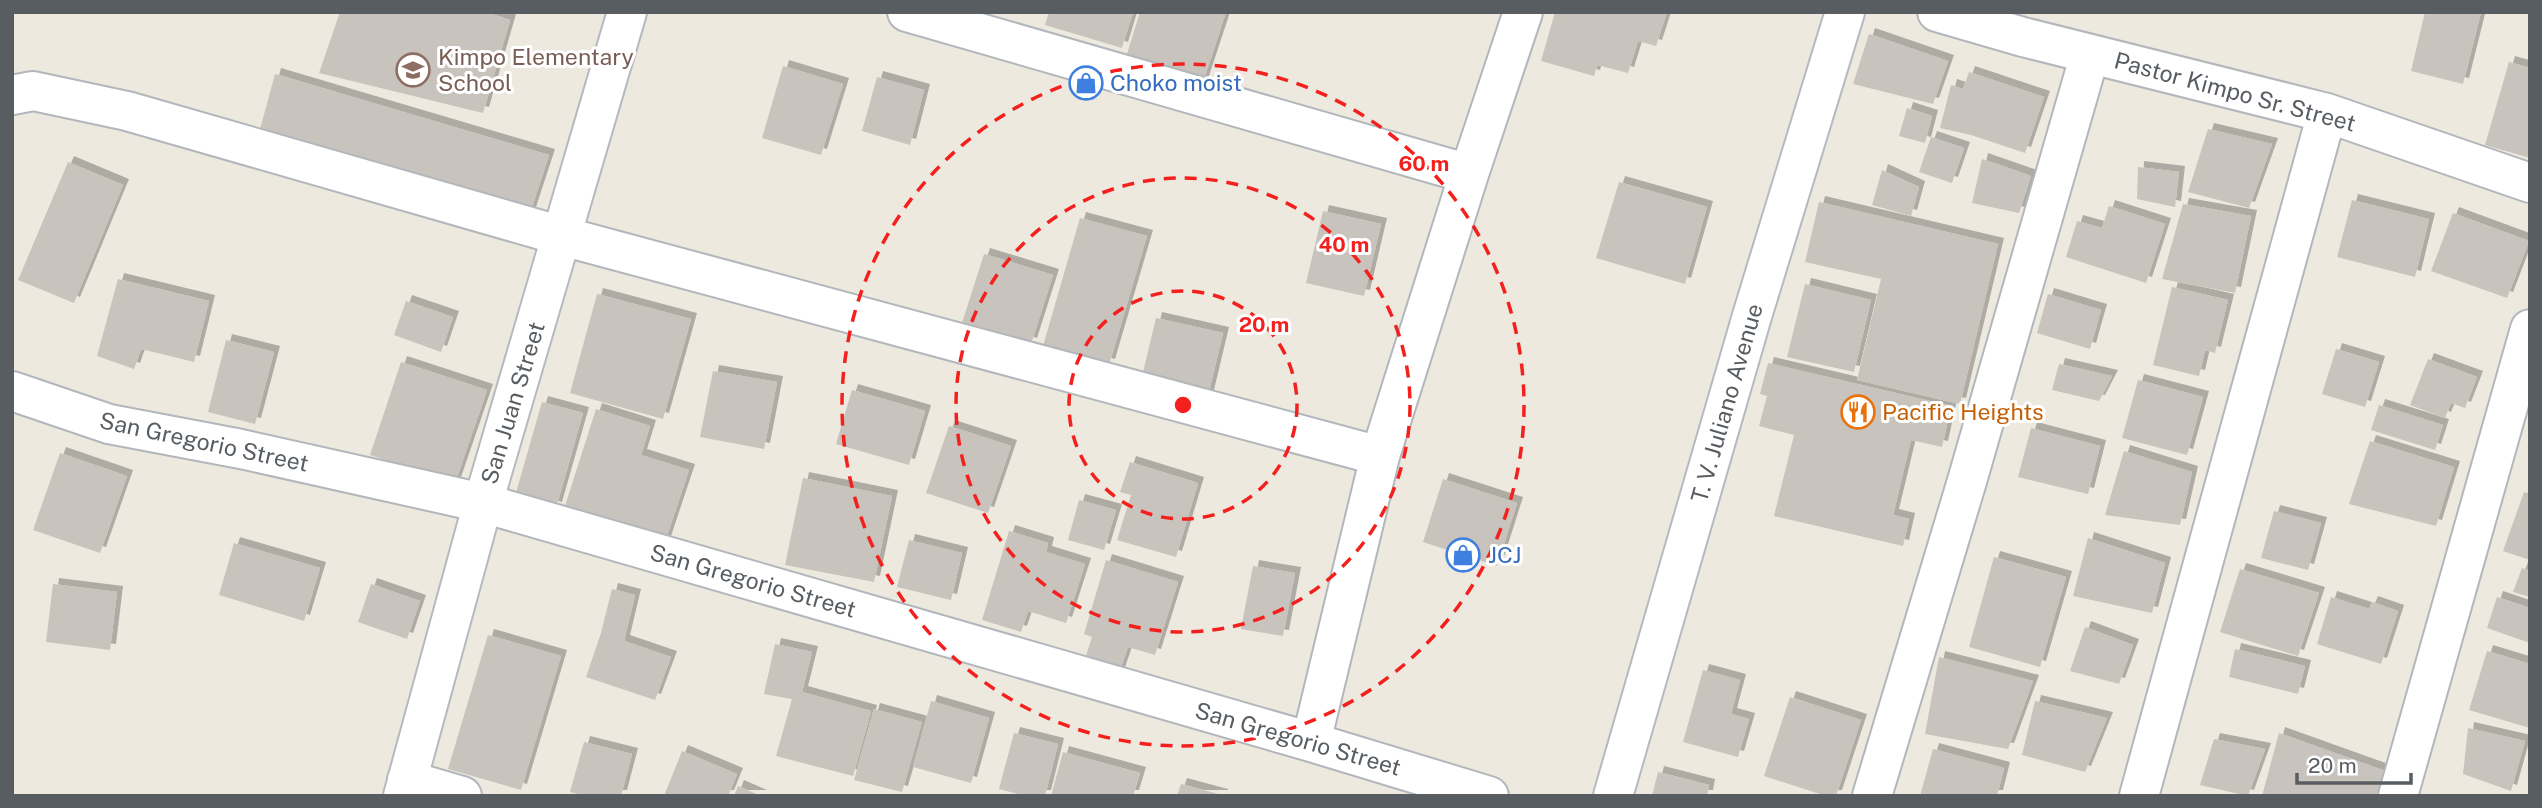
<svg xmlns="http://www.w3.org/2000/svg" width="2542" height="808" viewBox="0 0 2542 808" font-family="'Public Sans',sans-serif">
  <defs>
    <filter id="shadow"><feDropShadow dx="6" dy="-6" stdDeviation="0" flood-color="#0004"/></filter>
  </defs>
  <rect width="100%" height="100%" fill="#ede9df"/>
  <path fill="#c8c3bc" filter="url(#shadow)" d="M340 12H486L510 20 483 113 319 73Z
    M1049 12H1133L1122 48 1045 25Z
    M1140 12H1226L1202 85 1125 60Z
    M1555 12H1667L1656 46 1638 41 1628 73 1597 65 1594 76 1541 61Z
    M2425 12H2481L2463 84 2411 71Z
    M1869 34 1948 61 1933 104 1853 84Z
    M2509 62 2530 68V158L2485 145Z
    M783 66 843 84 821 155 762 138Z
    M1969 72 2044 97 2025 153 1971 135 1940 128 1951 85 1963 89Z
    M275 74 549 155 528 219 256 144Z
    M877 77 924 90 910 145 862 131Z
    M1907 108 1932 116 1925 143 1899 136Z
    M2208 129 2272 144 2249 208 2188 192Z
    M1931 137 1964 148 1952 183 1919 172Z
    M1982 159 2031 176 2019 213 1972 203Z
    M68 162 123 185 74 303 18 280Z
    M2138 167 2179 172 2175 207 2137 199Z
    M1882 170 1919 187 1911 216 1872 205Z
    M1619 182 1707 207 1685 284 1596 258Z
    M2352 200 2429 219 2415 277 2337 257Z
    M1819 202 1998 244 1960 404 1857 380 1881 279 1805 262Z
    M2183 204 2251 216 2235 293 2162 279Z
    M2109 206 2165 224 2146 283 2066 257 2077 221 2102 228Z
    M1323 211 1381 224 1364 296 1306 283Z
    M2453 213 2529 241 2507 298 2431 271Z
    M1080 218 1147 236 1109 365 1043 346Z
    M984 254 1053 275 1031 344 962 323Z
    M118 279 209 301 194 362 141 349 134 369 97 356Z
    M1805 284 1871 300 1854 372 1787 357Z
    M2172 287 2228 300 2215 353 2205 350 2199 376 2153 365Z
    M597 294 691 319 663 419 570 393Z
    M2048 294 2101 310 2090 349 2037 333Z
    M406 301 453 317 441 352 394 335Z
    M1156 318 1223 333 1207 400 1140 385Z
    M226 340 274 352 255 424 208 412Z
    M2336 349 2379 362 2365 407 2322 394Z
    M2428 359 2477 377 2465 408 2451 403 2445 418 2410 405Z
    M401 362 487 390 455 483 370 455Z
    M1768 363 1951 406 1942 447 1911 440 1893 515 1909 519 1903 546 1774 516 1794 435 1759 426 1767 396 1760 394Z
    M2059 364 2112 376 2099 401 2052 390Z
    M713 371 777 382 764 449 700 437Z
    M2138 380 2203 397 2187 455 2122 438Z
    M852 390 925 411 909 465 836 444Z
    M542 402 583 413 556 508 515 496Z
    M2379 405 2443 425 2435 450 2371 430Z
    M596 409 650 426 641 455 689 470 664 545 564 509Z
    M949 426 1011 446 988 513 926 493Z
    M2031 428 2100 446 2088 494 2018 477Z
    M2370 441 2454 467 2436 526 2349 504Z
    M2124 451 2192 472 2180 525 2105 515Z
    M60 453 127 476 100 553 33 530Z
    M1130 462 1198 483 1176 557 1117 540 1131 495 1120 492Z
    M803 478 892 496 874 582 785 565Z
    M1443 479 1517 503 1497 566 1423 542Z
    M2524 492 2530 494V560L2503 551Z
    M1079 500 1116 510 1104 550 1068 540Z
    M2274 511 2321 523 2308 570 2261 558Z
    M1009 531 1048 543 1046 552 1085 564 1066 623 1028 611 1021 632 982 620Z
    M2088 538 2165 563 2152 613 2073 596Z
    M909 540 962 553 951 600 897 587Z
    M234 543 320 568 304 621 219 595Z
    M1994 557 2066 577 2040 667 1969 647Z
    M1106 560 1178 582 1155 655 1128 647 1117 679 1082 668 1092 637 1084 634Z
    M1253 566 1295 573 1283 636 1241 629Z
    M2522 568 2530 571V597L2513 592Z
    M2240 569 2319 593 2298 656 2220 632Z
    M53 584 117 592 110 650 46 642Z
    M371 584 420 601 407 639 358 622Z
    M612 589 635 595 624 641 671 657 655 700 586 677 601 633Z
    M2331 597 2369 609 2372 602 2398 611 2381 664 2317 644Z
    M2497 597 2530 608V643L2487 628Z
    M2085 627 2133 645 2119 684 2070 671Z
    M488 635 561 656 521 790 448 769Z
    M775 644 812 652 802 692 871 711 853 776 776 756 792 699 764 694Z
    M2235 649 2305 666 2298 694 2229 677Z
    M2487 651 2530 664V728L2469 710Z
    M1939 657 2033 681 2008 749 1925 734Z
    M1703 670 1740 680 1731 714 1749 719 1738 757 1683 742Z
    M1790 697 1861 720 1836 796H1826L1764 776Z
    M931 701 989 718 971 783 913 767Z
    M2035 701 2107 718 2085 772 2022 755Z
    M874 709 922 722 902 792 854 780Z
    M2468 728 2525 741 2511 791 2463 774Z
    M1014 733 1058 744 1045 796H1025L999 789Z
    M2279 733 2388 772 2378 796H2262Z
    M2214 739 2265 749 2248 796 2200 785Z
    M584 742 632 754 621 796H585L570 792Z
    M1933 749 2004 768 1997 796H1920Z
    M682 751 737 774 728 796H664Z
    M1063 752 1140 773 1133 796H1051Z
    M1658 772 1709 785 1707 796H1652Z
    M1181 784 1222 795V796H1177Z
    M738 786 761 796H734Z"/>
  <g fill="none" stroke-linecap="round" stroke-linejoin="round">
    <defs>
      <path id="street" d="M907 12 1469 174
        M1937 12 2023 37 2327 113 2530 183
        M12 95 33 91 127 111 562 236 1380 456
        M12 391 109 424 241 449 483 503 1311 742 1489 796
        M1311 742 1380 456 1469 174 1523 12
        M407 780 462 796
        M1872 796 1967 481 2090 54
        M2139 796 2327 113
        M2398 796 2530 329"/>
      <path id="secondary" d="M403 796 483 503 627 12
        M1613 796 1752 316 1845 12"/>
    </defs>
    <use href="#street" stroke="#b2b7bb" stroke-width="42"/>
    <use href="#secondary" stroke="#b5bac0" stroke-width="42"/>
    <use href="#street" stroke="#fff" stroke-width="38"/>
    <use href="#secondary" stroke="#fff" stroke-width="38"/>
  </g>
  <g fill="none" stroke="#f4201d" stroke-width="3.5" stroke-dasharray="12 9">
    <circle cx="1183" cy="405" r="114"/>
    <circle cx="1183" cy="405" r="227"/>
    <circle cx="1183" cy="405" r="341"/>
  </g>
  <defs>
    <symbol id="school-ring" viewBox="-11 -11 22 22"><circle r="9.5" fill="#fff" stroke="#8d6e63" stroke-width="1.5"/><path d="M0-5L7-2L0 1L-7-2ZM-4 1L0 2.5L4 1V4Q0 6-4 4Z" fill="#8d6e63"/></symbol>
    <symbol id="shop-ring" viewBox="-11 -11 22 22"><circle r="9.5" fill="#fff" stroke="#3f7fe0" stroke-width="1.5"/><path d="M-5-2.5h2.3a2.7 3.5 0 0 1 5.4 0H5L5.5 6h-11ZM-1.5-2.5h3a1.5 2.3 0 0 0-3 0Z" fill="#3f7fe0"/></symbol>
    <symbol id="restaurant-ring" viewBox="-11 -11 22 22"><circle r="9.5" fill="#fff" stroke="#e8710a" stroke-width="1.5"/><path d="M-5-6h1v4h1v-4h1v4h1v-4h1v5L-1.5 .5V6h-2V.5L-5-1ZM5-6V6H3V1.5H1.5Q1.5-4 5-6Z" fill="#e8710a"/></symbol>
  </defs>
  <g fill-rule="evenodd">
    <use href="#school-ring" x="394" y="51" width="38" height="38"/>
    <use href="#shop-ring" x="1067" y="64" width="38" height="38"/>
    <use href="#restaurant-ring" x="1839" y="393" width="38" height="38"/>
    <use href="#shop-ring" x="1444" y="536" width="38" height="38"/>
  </g>
  <g text-anchor="middle" stroke-width="6" stroke-linejoin="round" paint-order="stroke">
    <g font-size="23" fill="#785e54" stroke="#fff" text-anchor="start">
      <text x="438" y="65">Kimpo Elementary<tspan x="438" dy="26">School</tspan></text>
    </g>
    <g font-size="23" fill="#366cbe" stroke="#fff" text-anchor="start">
      <text x="1110" y="91">Choko moist</text>
      <text x="1488" y="563">JCJ</text>
    </g>
    <g font-size="23" fill="#585d62" stroke="#fff">
      <text transform="translate(2235 92) rotate(15)" y="8">Pastor Kimpo Sr. Street</text>
      <text transform="translate(513 403) rotate(-73)" y="8">San Juan Street</text>
      <text transform="translate(1727 403) rotate(-74)" y="8">T. V. Juliano Avenue</text>
      <text transform="translate(204 442) rotate(12)" y="8">San Gregorio Street</text>
      <text transform="translate(753 581) rotate(16)" y="8">San Gregorio Street</text>
      <text transform="translate(1298 739) rotate(16)" y="8">San Gregorio Street</text>
    </g>
    <g font-size="23" fill="#c56008" stroke="#fff" text-anchor="start">
      <text x="1882" y="420">Pacific Heights</text>
    </g>
  </g>
  <circle cx="1183" cy="405" r="10" fill="#f4201d" stroke="#fff" stroke-width="3.5"/>
  <g font-size="21" text-anchor="middle" font-weight="bold" fill="#f4201d" stroke="#fff" stroke-width="6" stroke-linejoin="round" paint-order="stroke">
    <text x="1424" y="171">60 m</text>
    <text x="1344" y="252">40 m</text>
    <text x="1264" y="332">20 m</text>
  </g>
  <rect width="2542" height="808" fill="none" stroke="#585d62" stroke-width="28"/>
  <path d="M2297 773v10h114v-10" fill="none" stroke="#585d62" stroke-width="3.5"/>
  <text x="2308" y="773" font-size="21" fill="#585d62" stroke="#ffffff" stroke-width="5" paint-order="stroke">20 m</text>
</svg>
